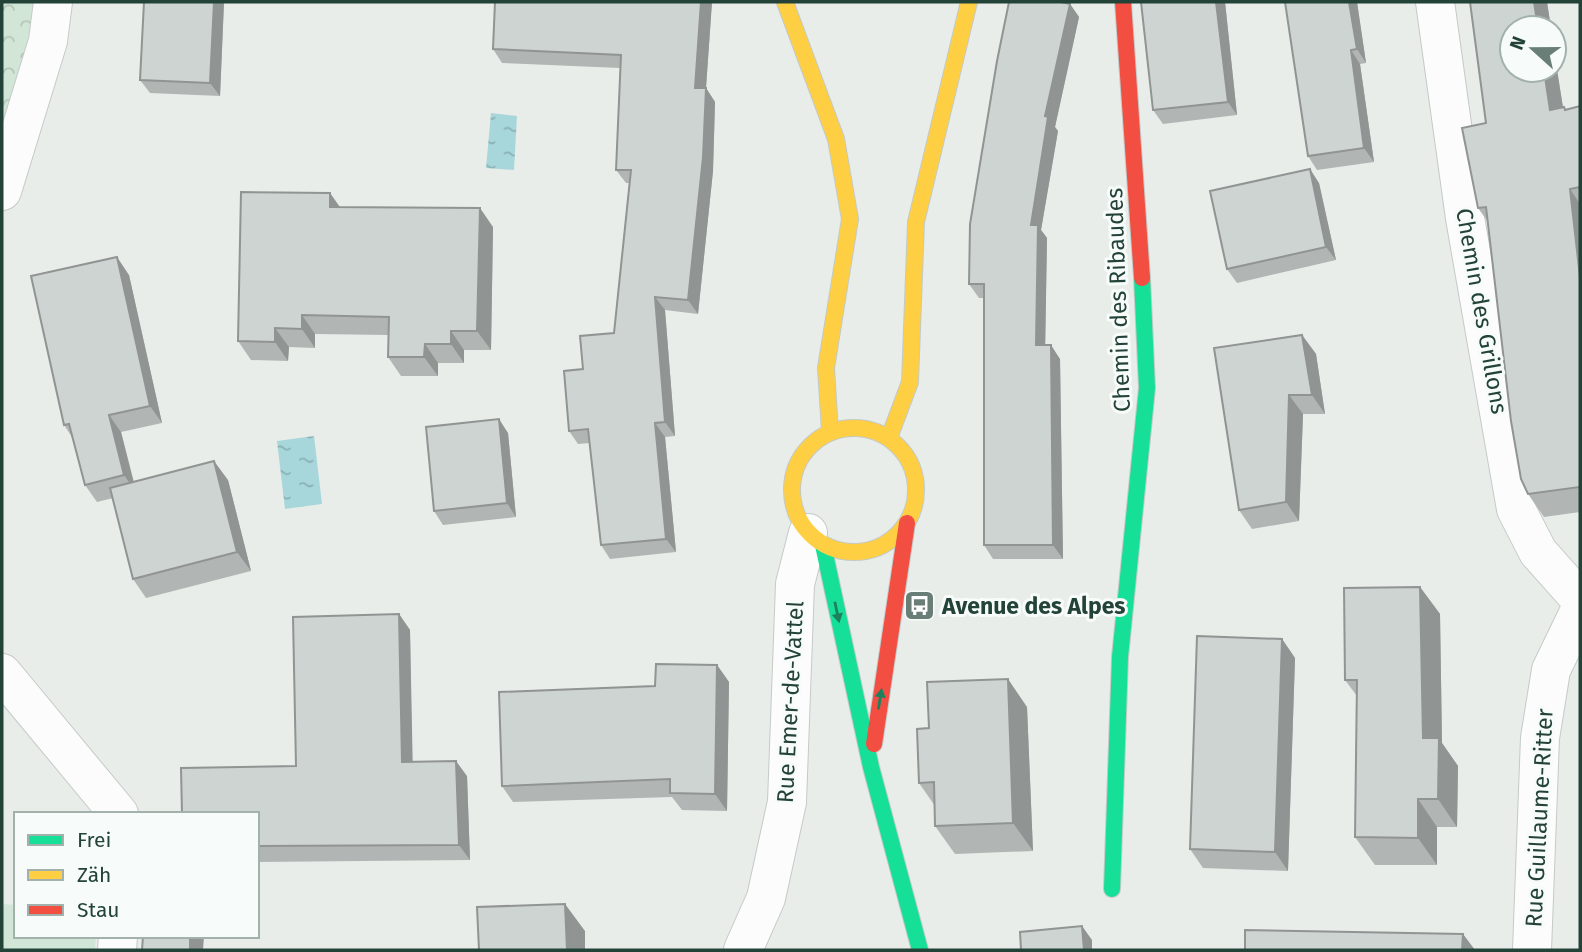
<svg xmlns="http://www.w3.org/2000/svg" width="1582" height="952" viewBox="0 0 1582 952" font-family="'Fira Sans',sans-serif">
  <defs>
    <pattern id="forest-crowns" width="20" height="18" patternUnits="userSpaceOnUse" patternTransform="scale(1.75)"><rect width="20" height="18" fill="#d1e6d6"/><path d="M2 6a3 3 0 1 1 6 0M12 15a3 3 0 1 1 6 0" fill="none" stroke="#b3c6b8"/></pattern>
    <pattern id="water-ripples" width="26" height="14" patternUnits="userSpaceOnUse" patternTransform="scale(1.75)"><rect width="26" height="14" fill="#a8d7db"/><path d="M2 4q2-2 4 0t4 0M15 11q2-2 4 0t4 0" fill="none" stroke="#88b0b3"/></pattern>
  </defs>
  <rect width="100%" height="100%" fill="#e8edea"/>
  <path fill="#d1e6d6" d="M2 904 16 905V936H96L95 950H2Z"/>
  <path fill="url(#forest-crowns)" d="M2 2H47L2 171Z"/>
  <path fill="url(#water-ripples)" d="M491 113 517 116 514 170 486 168Z
    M314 436 322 504 285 509 277 441Z"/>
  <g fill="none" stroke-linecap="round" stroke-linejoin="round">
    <defs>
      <path id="street" d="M1435 2 1465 218 1516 509 1538 552 1580 599
        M2 191 48 41 53 2
        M2 673 119 814
        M117 950 118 936
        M743 950 766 898 787 802 795 584 808 533
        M1532 950 1540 738 1551 670 1580 610"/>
      <path id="fast" d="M823 545 871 767 920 950
        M1112 889 1120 657 1147 388 1142 278"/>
      <path id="slow" d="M785 2 836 139 850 219 826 368 830 432
        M792 490a62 62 0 1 1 124 0a62 62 0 1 1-124 0Z
        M889 438 910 382 916 222 969 2"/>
      <path id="jam" d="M1123 2 1142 278
        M874 744 907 523"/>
    </defs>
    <use href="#street" stroke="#c5cac7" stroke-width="40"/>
    <use href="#fast" stroke="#c3cac7" stroke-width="18"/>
    <use href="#slow" stroke="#c3cac7" stroke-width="18"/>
    <use href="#jam" stroke="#c3cac7" stroke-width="18"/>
    <use href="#street" stroke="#fcfcfc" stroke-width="38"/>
    <use href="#fast" stroke="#16e098" stroke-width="16"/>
    <use href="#slow" stroke="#ffcf43" stroke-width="16"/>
    <use href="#jam" stroke="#f24e42" stroke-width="16"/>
  </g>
  <path fill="#b1b6b5" d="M144 2H224L220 96 150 93 140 80Z
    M712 2 706 88 715 102 713 171 698 314 665 310 675 436 665 437 676 552 610 559 601 545 590 443 578 444 569 431 583 369 614 333 629 183H626L616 170 620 68 502 63 493 49Z
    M1225 2 1237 115 1163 124 1153 110Z
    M1285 2H1357L1366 63 1360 64 1374 162 1317 170 1308 156Z
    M1470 2H1547L1551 28H1512L1554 70V51L1563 107 1566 109 1580 106V512L1544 517 1528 494 1488 222 1478 208 1486 123Z
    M1070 4 1079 17 1055 127 1058 131 1041 230 1047 238 1045 345 1060 359 1063 559H993L984 545V298H979L969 284Z
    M1319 183 1336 260 1237 283 1227 269Z
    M330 193 340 207 493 227 491 350H464V363H438V376H401L388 357V335L315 334V348L289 347 288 361 251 360 238 341Z
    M129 275 162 423 121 432 134 482 228 480 251 571 146 598 133 579 113 498 97 502 85 485 72 437 64 425Z
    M1302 335 1316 354 1325 414H1303L1299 521 1252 529 1239 510Z
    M508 433 516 517 443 525 434 511Z
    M1420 587 1440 614 1442 743 1458 766 1457 827H1437V865H1375L1355 837 1357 696 1345 680Z
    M399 614 410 630 412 762 467 776 470 860 257 862V814L296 766Z
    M1282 639 1295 658 1288 871 1203 868 1190 849Z
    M717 665 729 682 727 811 682 810 672 797 513 802 502 786 655 686Z
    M1027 707 1033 851 955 854 935 826V806L919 783 929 728Z"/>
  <path fill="#909493" d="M214 2H224L220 96 210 83Z
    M701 2H712L705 102 695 88Z
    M1216 2H1225L1237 115 1228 102Z
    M1349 2H1357L1366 63 1357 49Z
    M1534 2H1547L1551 28H1538Z
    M1070 4 1079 17 1055 127 1058 131 1041 230 1047 238 1045 359 1036 345 1031 225 1045 116Z
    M1351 50 1360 64 1374 162 1364 148Z
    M1554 51 1567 133 1550 110 1544 70H1554Z
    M706 88 715 102 713 171 698 314 688 300Z
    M1310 169 1319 183 1336 260 1326 247Z
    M1570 189 1580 204V277Z
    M330 193 343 212 330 207Z
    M480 208 493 227 491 350 477 331Z
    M117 257 129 275 162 423 150 406Z
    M655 297 665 310 675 436 665 422Z
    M302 315 315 334V348L302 329Z
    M275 328 289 347 288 361 275 342Z
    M451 331 464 350V363L451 344Z
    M1302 335 1316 354 1325 414 1312 395Z
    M425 344 438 363V376L424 357Z
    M1051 345 1060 359 1063 559 1053 545Z
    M1289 395 1303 414 1299 521 1286 502Z
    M109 415 121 432 136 492 124 475Z
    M499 419 508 433 516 517 507 503Z
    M655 423 665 437 676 552 666 539Z
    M214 461 228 480 251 571 237 552Z
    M1420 587 1440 614 1442 743 1458 766 1457 827 1438 799 1423 738Z
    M399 614 410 630 413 778 402 762Z
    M1282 639 1295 658 1288 871 1275 852Z
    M717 665 729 682 727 811 715 794Z
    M1008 679 1027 707 1033 851 1013 823Z
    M456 761 467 776 470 860 459 845Z
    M1418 799 1437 827V865L1418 838Z
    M565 904 585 931V950H567Z
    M1082 926 1092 940V950H1084Z
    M1463 934 1475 950H1462Z
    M190 936H204L203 950H190Z"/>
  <path fill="#ced4d2" stroke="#909493" stroke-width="2" d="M144 2H214L210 83 140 80Z
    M495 2H701L695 88H706L703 157 688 300 655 297 665 422 655 423 666 539 601 545 588 429 569 431 564 371 583 369 580 336 614 333 631 170H616L621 55 493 49Z
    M1009 2H1061L1070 4 1045 116 1048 117 1031 225H1038L1036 345H1051L1053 545H984V284H969L970 224 997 61Z
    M1141 2H1216L1228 102 1153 110Z
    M1285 2H1349L1357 49 1351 50 1364 148 1308 156Z
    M1470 2H1534L1538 28H1512V70H1544L1550 110 1564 107 1565 110 1580 106V187L1570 189 1580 277V487L1528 494 1521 479 1511 421 1486 207 1478 208 1462 128 1486 123Z
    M1310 169 1326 247 1227 269 1210 191Z
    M241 192 330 193V207L480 208 477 331H451V344H425L424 357H388L389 317 302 315V329L275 328V342L238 341Z
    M117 257 150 406 109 415 124 475 85 485 69 424 64 425 31 276Z
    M1302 335 1312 395H1289L1286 502 1239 510 1214 348Z
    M499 419 507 503 434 511 426 427Z
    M214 461 237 552 133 579 110 488Z
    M1420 587 1423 738H1439L1438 799H1418V838L1355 837 1357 680H1345L1344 588Z
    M399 614 402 762 456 761 459 845 257 846V814H182L181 768 296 766 293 617Z
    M1197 636 1282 639 1275 852 1190 849Z
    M656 664 717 665 715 794 670 793V779L502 786 499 692 655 686Z
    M1008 679 1013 823 935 826 934 782 919 783 917 729 929 728 927 682Z
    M565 904 567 950H479L477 907Z
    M1082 926 1084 950H1021L1020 932Z
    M1245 930 1463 934 1462 950H1245Z
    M143 936H190V950H142Z"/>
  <defs><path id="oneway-solid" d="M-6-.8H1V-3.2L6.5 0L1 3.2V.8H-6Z" transform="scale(1.75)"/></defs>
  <g fill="#1e815e">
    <use href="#oneway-solid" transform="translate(837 612) rotate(78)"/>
    <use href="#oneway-solid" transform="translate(880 699) rotate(-81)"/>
  </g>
  <defs>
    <symbol id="bus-square" viewBox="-11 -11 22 22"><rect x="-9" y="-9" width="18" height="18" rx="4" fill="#687e76" stroke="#f7fbf9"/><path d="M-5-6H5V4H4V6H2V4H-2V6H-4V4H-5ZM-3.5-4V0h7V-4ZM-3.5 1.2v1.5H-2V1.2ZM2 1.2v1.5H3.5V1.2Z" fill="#fff"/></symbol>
  </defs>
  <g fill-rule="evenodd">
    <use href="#bus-square" x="902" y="588" width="35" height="35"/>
  </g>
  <g text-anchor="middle" stroke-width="6" stroke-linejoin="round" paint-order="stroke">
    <g font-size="23" fill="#234238" stroke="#f7fbf9">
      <text transform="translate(1118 300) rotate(-92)" y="8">Chemin des Ribaudes</text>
      <text transform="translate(1482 311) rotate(80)" y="8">Chemin des Grillons</text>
      <text transform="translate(790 702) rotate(-87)" y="8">Rue Emer-de-Vattel</text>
      <text transform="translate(1539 818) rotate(-87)" y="8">Rue Guillaume-Ritter</text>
    </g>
    <g font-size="23" font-weight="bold" fill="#234238" stroke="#f7fbf9" text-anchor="start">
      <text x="942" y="614">Avenue des Alpes</text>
    </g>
  </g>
  <rect width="1582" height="952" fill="none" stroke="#234238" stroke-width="7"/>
  <rect x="14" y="812" width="245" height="126" fill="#f7fbf9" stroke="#a2b1ac" stroke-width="2"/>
  <rect x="28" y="835" width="35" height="10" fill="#16e098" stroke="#a2b1ac" stroke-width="2"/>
  <text x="77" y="847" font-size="21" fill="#234238">Frei</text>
  <rect x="28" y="870" width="35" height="10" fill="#ffcf43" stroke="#a2b1ac" stroke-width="2"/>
  <text x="77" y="882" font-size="21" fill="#234238">Zäh</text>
  <rect x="28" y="905" width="35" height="10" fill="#f24e42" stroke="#a2b1ac" stroke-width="2"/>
  <text x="77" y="917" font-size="21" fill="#234238">Stau</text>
  <g transform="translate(1533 49) rotate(291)"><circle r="33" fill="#f7fbf9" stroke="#a2b1ac" stroke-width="2"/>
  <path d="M0-5L12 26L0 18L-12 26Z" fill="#687e76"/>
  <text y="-10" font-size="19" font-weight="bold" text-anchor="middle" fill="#234238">N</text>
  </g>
</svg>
